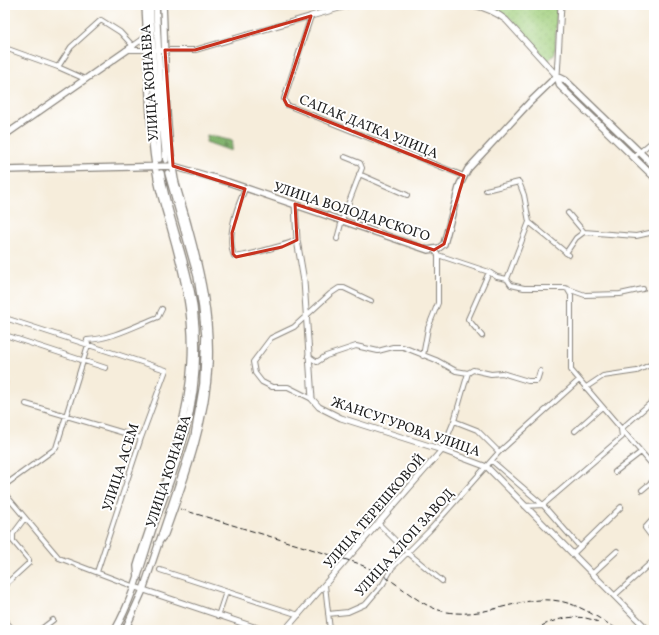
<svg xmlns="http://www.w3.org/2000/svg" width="659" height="635" viewBox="0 0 659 635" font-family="Vollkorn,serif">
  <defs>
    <pattern id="grass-dots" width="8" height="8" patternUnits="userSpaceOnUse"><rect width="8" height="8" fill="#a1cf7d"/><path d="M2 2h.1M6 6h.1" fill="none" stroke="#8ab16b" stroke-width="1.8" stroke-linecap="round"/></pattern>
    <pattern id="forest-firs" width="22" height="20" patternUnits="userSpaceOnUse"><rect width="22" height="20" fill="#80b26c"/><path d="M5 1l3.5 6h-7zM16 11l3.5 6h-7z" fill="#689058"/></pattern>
  </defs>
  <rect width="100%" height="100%" fill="#fff"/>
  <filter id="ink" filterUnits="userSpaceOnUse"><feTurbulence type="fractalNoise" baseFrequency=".025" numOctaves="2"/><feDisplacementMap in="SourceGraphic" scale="8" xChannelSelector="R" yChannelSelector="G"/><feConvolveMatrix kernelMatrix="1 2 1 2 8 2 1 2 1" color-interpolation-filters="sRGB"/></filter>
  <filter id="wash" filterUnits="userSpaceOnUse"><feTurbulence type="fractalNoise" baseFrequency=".012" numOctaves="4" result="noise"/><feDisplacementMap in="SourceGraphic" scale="16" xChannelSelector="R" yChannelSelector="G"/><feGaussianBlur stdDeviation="0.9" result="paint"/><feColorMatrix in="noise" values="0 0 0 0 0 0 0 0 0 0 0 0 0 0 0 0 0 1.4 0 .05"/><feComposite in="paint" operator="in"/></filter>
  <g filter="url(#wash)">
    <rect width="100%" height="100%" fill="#f6eddb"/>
    <path fill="#efd6bc" d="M5 371 9 372 6 381 12 384 5 407Z"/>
    <path fill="url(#grass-dots)" stroke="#5e764c" d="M492 5H557L555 54 548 61 546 59 510 18Z"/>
    <path fill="url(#forest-firs)" stroke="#4e6744" d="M207 135 233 141 231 151 206 142Z"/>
  </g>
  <g filter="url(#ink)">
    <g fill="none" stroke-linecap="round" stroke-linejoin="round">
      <defs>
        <path id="minor" d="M311 16 284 99 287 105 464 176
          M5 48 58 67 85 79
          M126 50H149
          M156 50H195L311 16
          M58 67 71 47 101 20 120 32 133 46 147 36
          M634 157 654 140
          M359 174 407 195
          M245 189C237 207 226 236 234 256 241 258 288 244 297 240
          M486 190 519 182 524 195 529 222 507 279
          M568 213 584 232 636 236 654 232
          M529 222 569 255
          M337 239 342 220 362 168 360 163 345 157
          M434 250 438 255 489 272 497 277 507 279 511 285 524 288H565L585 295 620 294 643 289
          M566 253 576 238 584 232
          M568 290 571 295V370L654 467
          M5 318 166 370 141 438 97 572
          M5 335 106 368
          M482 336 468 319 489 272
          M308 356 317 362 326 356 356 346 378 351 393 347H403L436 360 456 371 468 373
          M423 356 428 328 438 303V255
          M468 373 473 370 491 374 502 373 528 381H537L540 371
          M585 388 603 376 637 371 654 363
          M312 399 288 387H272L262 382 255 373 253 362 271 338 294 327 330 294 339 288H344L371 301
          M26 404 141 438
          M454 421 477 430 499 452
          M575 431 602 407
          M442 450 454 421 468 373
          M492 461 543 505 580 547
          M615 472 641 452
          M5 485 56 448 88 345 87 340C112 339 135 326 158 317L162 309
          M642 490 654 480
          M5 494 59 558 135 587
          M525 506 543 505 622 437 621 429 654 400
          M654 518 645 528 654 540
          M379 524 407 552 442 581
          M573 554 621 507
          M160 570 299 615
          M592 574 617 551
          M5 585 29 563V560L13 541V534L25 518
          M325 585 330 630
          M614 596 654 560
          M328 614 348 612 366 604 383 584 392 568 429 531 499 452 579 380
          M218 616 226 592
          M5 620 13 630
          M40 630 53 620
          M497 630V629"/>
        <path id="tertiary" d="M473 5C487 8 496 12 506 20L557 76
          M311 16 350 5
          M557 76 561 5
          M295 204 297 240 304 281 312 399 319 407 341 418 442 450 487 467 648 630
          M135 587 263 630
          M285 630 442 450"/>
        <path id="secondary" d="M150 5 159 159
          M156 5 162 120 166 160
          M557 76 560 86 654 177
          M557 76 565 80 654 166
          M5 135 133 46
          M5 170 173 166 228 182 428 250 439 248 444 244 460 184 468 169 529 103 557 76
          M158 543 165 534C185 478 206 423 209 363 211 317 201 273 189 229 185 213 179 196 175 180 164 123 166 63 163 5
          M138 578 137 566C158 499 187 434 191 363 194 316 183 271 170 226 166 212 161 197 158 183 147 125 149 64 145 5
          M115 630C133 598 142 563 153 528 164 497 177 466 185 434 196 394 199 350 194 308 188 262 168 219 161 173
          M125 630 143 590 185 465 194 437 203 384 205 335 202 307 197 276 168 173"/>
      </defs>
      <use href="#minor" stroke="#89847c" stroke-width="6"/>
      <use href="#tertiary" stroke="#89847c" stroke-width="7"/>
      <use href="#secondary" stroke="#89847c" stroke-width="8"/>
      <use href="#minor" stroke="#fff" stroke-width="4"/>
      <use href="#tertiary" stroke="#fff" stroke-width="5"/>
      <use href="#secondary" stroke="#fff" stroke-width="5.5"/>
      <path stroke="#1c1c1c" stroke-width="1" stroke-dasharray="6 3" stroke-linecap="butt" d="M180 509 357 563C365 567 374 570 382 575 402 586 419 605 442 611 485 621 520 594 559 601 582 605 599 619 619 630
        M5 628 6 630
        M534 630C553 619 577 612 598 622"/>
    </g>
  </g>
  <path fill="none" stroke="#c8321e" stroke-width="3" stroke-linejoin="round" d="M311 16 284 99 287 105 464 176 444 244 434 250 295 204 297 240 282 247 236 257 233 254 232 233 245 189 173 166 165 50H195Z"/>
  <g text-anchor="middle" stroke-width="4" stroke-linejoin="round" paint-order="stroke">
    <g font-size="14" fill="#1c1c1c" stroke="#fff">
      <text transform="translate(149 83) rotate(-94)" y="5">УЛИЦА КОНАЕВА</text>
      <text transform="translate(369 126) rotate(22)" y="5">САПАК ДАТКА УЛИЦА</text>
      <text transform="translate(352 211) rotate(18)" y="5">УЛИЦА ВОЛОДАРСКОГО</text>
      <text transform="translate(406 426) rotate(19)" y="5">ЖАНСУГУРОВА УЛИЦА</text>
      <text transform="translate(120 467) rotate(-72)" y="5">УЛИЦА АСЕМ</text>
      <text transform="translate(168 471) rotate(-72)" y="5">УЛИЦА КОНАЕВА</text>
      <text transform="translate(374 511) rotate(-49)" y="5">УЛИЦА ТЕРЕШКОВОЙ</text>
      <text transform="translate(404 542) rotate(-48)" y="5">УЛИЦА ХЛОП ЗАВОД</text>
    </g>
  </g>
  <rect width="659" height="635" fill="none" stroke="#fff" stroke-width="20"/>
</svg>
